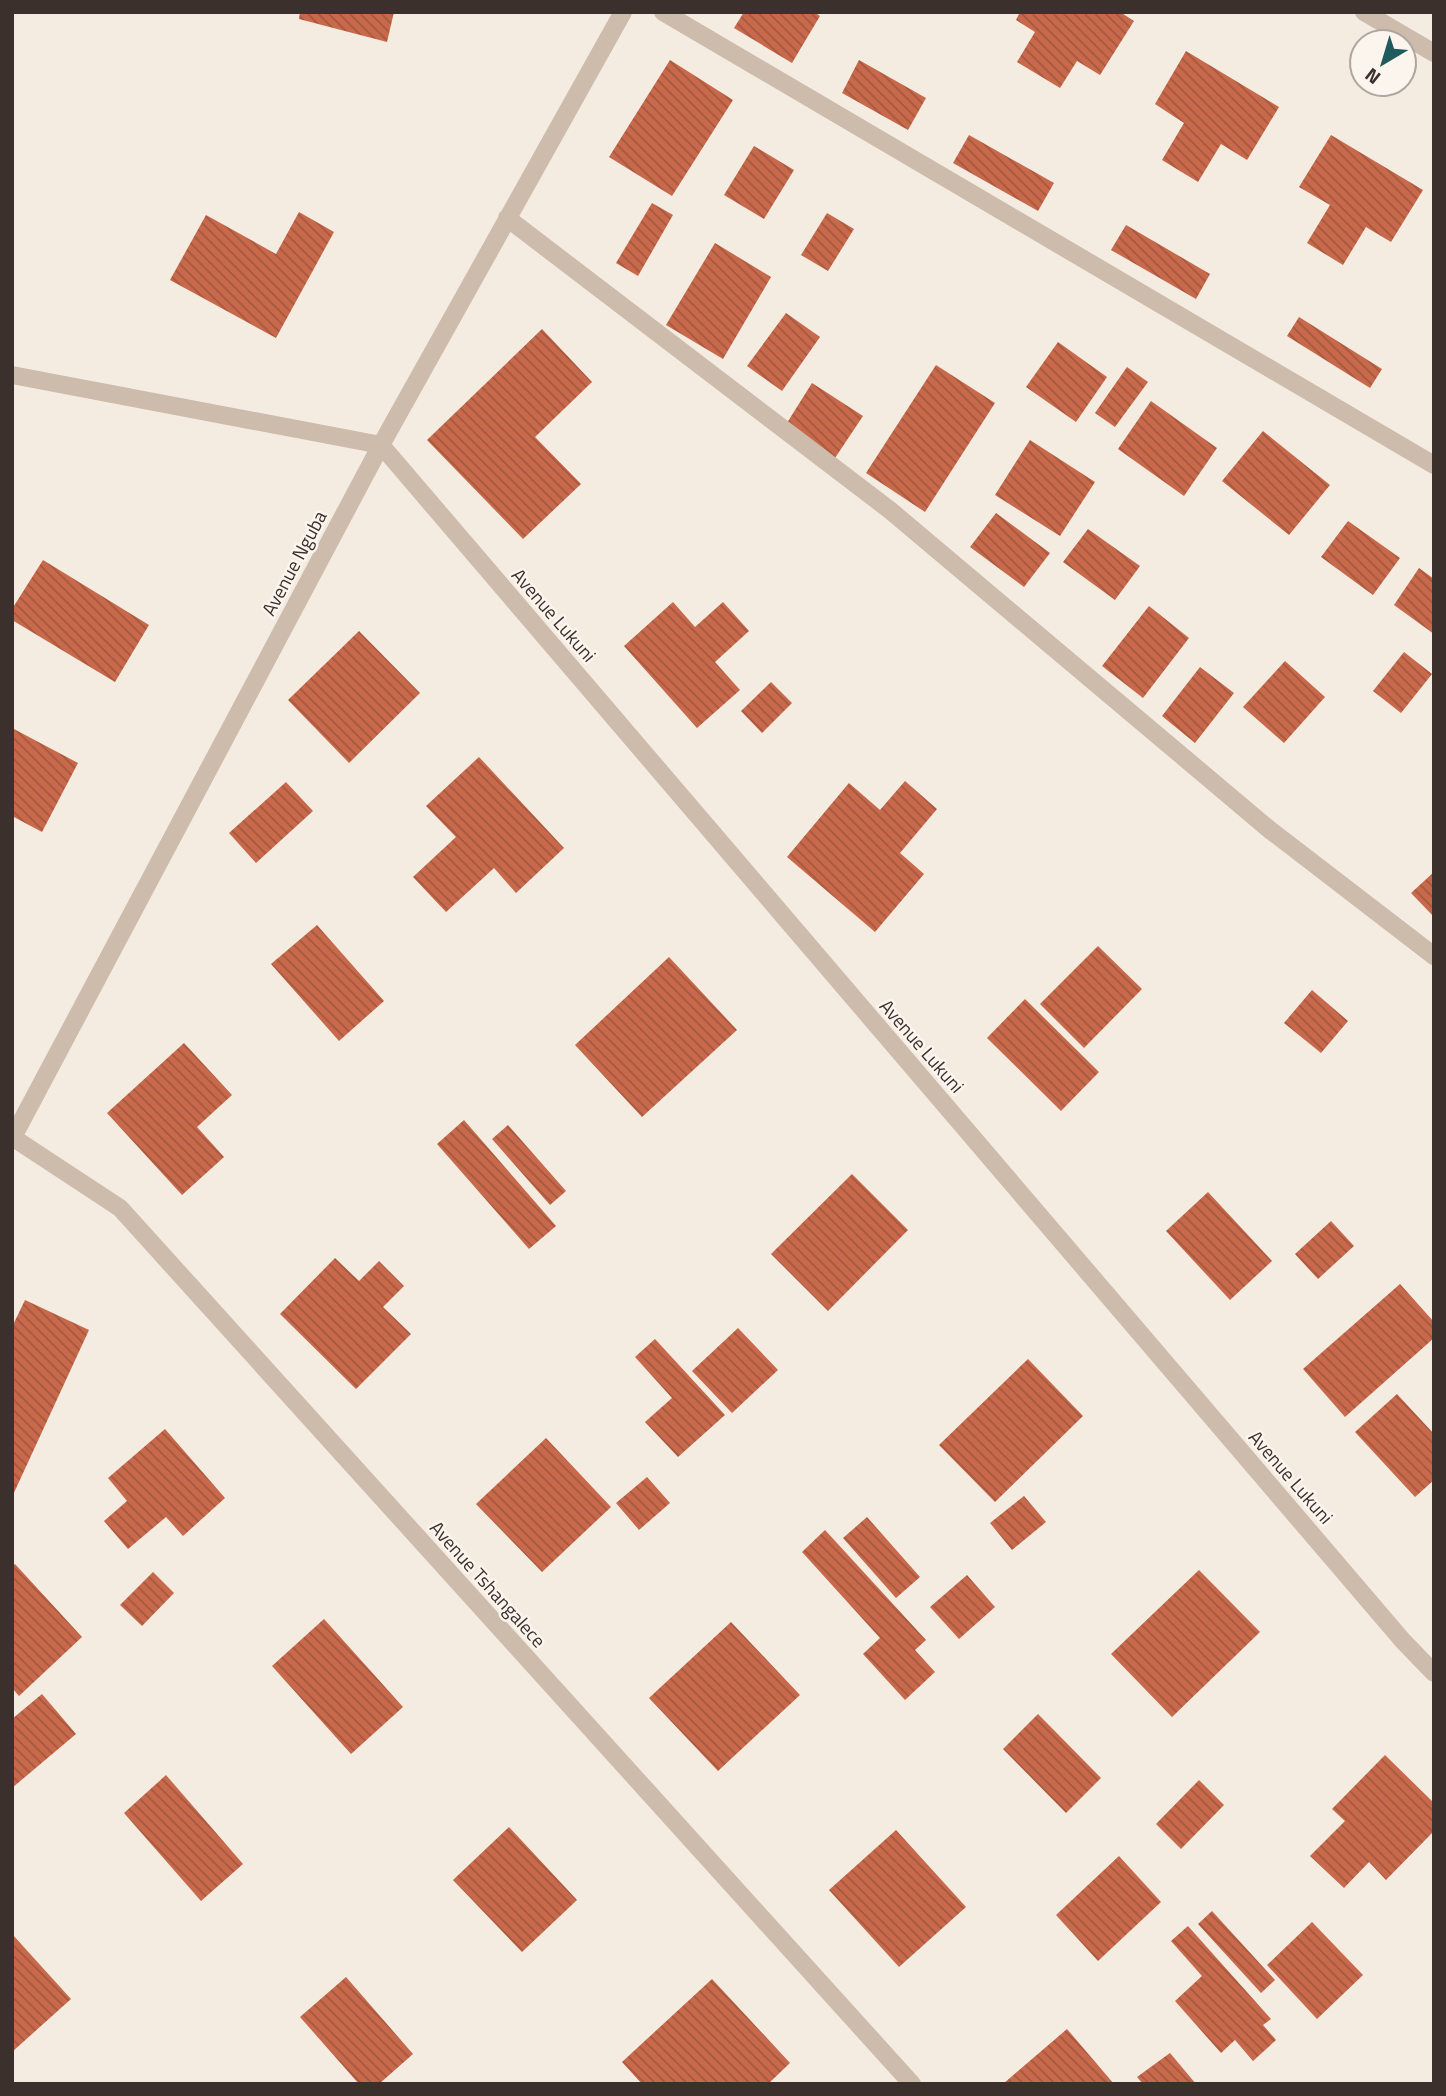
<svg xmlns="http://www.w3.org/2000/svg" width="1446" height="2096" viewBox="0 0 1446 2096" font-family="'Titillium Web',sans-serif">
  <defs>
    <pattern id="building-back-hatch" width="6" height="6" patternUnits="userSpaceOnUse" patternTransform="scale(1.75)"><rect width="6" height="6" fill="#c8694b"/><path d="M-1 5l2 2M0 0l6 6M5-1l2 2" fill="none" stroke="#a4573f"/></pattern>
  </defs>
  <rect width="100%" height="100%" fill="#f4ebe1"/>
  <path fill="url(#building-back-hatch)" d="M300 12H394L387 42 299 19Z
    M744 12H814L820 16 792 63 734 28Z
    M1020 12H1120L1134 21 1100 75 1077 61 1060 88 1017 62 1035 32 1016 20Z
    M1186 51 1279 107 1247 160 1221 144 1198 182 1162 160 1184 123 1155 104Z
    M670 60 733 100 672 196 609 157Z
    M859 60 926 98 908 130 842 93Z
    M969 135 1054 183 1038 211 953 163Z
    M1331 135 1423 190 1391 242 1366 227 1343 265 1307 243 1330 205 1299 187Z
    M754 146 794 170 764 219 724 195Z
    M652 203 673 215 638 276 616 263Z
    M299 212 334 232 276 338 170 280 206 215 276 254Z
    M827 213 854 229 828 271 801 255Z
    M1126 225 1210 274 1196 299 1111 250Z
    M715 243 771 277 723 359 666 325Z
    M786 313 820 337 782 391 747 366Z
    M1299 317 1382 369 1370 388 1287 336Z
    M542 329 592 382 535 437 581 484 523 539 427 440Z
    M1058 342 1107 377 1076 422 1026 387Z
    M936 365 995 403 925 512 866 473Z
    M1127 367 1148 382 1115 427 1095 413Z
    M812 383 863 416 835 458 785 426Z
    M1151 401 1217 448 1184 496 1118 449Z
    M1263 431 1330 485 1289 535 1222 481Z
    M1030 440 1095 482 1060 536 995 495Z
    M996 513 1050 553 1024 587 970 547Z
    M1348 521 1400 558 1373 595 1321 557Z
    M1088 529 1140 566 1115 600 1063 562Z
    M43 560 149 625 115 682 12 620V609Z
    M1419 568 1434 579V634L1394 605Z
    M673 602 695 627 723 602 749 631 715 662 740 690 697 728 624 646Z
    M1149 606 1189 638 1143 698 1102 666Z
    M359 631 420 693 349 763 288 700Z
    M1404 652 1432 674 1401 713 1373 691Z
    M1285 661 1325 697 1284 743 1243 707Z
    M1200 667 1234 693 1195 743 1162 716Z
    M771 682 792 703 762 733 741 711Z
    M12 728 78 763 42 832 12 816Z
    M479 757 564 848 516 893 494 868 446 912 413 877 456 837 426 806Z
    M905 781 937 809 900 853 924 874 875 932 787 857 849 783 880 810Z
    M286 782 313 811 256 863 229 833Z
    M1434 872V917L1411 893Z
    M317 925 384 1001 339 1041 271 964Z
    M1098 946 1142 989 1084 1048 1040 1004Z
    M669 957 737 1030 642 1117 575 1045Z
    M1312 990 1348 1021 1321 1053 1284 1023Z
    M1025 999 1099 1072 1061 1111 987 1038Z
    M184 1043 232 1095 197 1127 224 1157 182 1195 107 1113Z
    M464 1120 556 1226 529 1249 437 1144Z
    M508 1125 566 1191 550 1205 492 1139Z
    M852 1174 908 1230 828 1311 771 1254Z
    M1208 1192 1272 1261 1230 1300 1166 1231Z
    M1331 1221 1354 1246 1318 1279 1295 1254Z
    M335 1258 359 1281 379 1261 404 1286 383 1307 411 1334 356 1389 280 1314Z
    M1400 1284 1434 1322V1338L1345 1417 1303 1369Z
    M25 1300 89 1330 12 1497V1327Z
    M738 1328 778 1370 732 1413 692 1371Z
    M655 1339 725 1415 678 1457 645 1422 672 1398 635 1357Z
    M1028 1359 1083 1416 995 1502 939 1445Z
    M1397 1394 1434 1434V1480L1415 1497 1355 1432Z
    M165 1429 225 1498 183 1536 166 1517 128 1549 104 1521 127 1501 108 1478Z
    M546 1438 611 1507 542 1572 476 1504Z
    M647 1477 670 1503 639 1530 616 1503Z
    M1024 1496 1046 1522 1012 1550 990 1523Z
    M867 1517 920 1577 896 1598 843 1538Z
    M825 1530 926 1640 915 1650 935 1672 905 1700 863 1654 880 1638 802 1552Z
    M15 1564 82 1637 19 1696 12 1688V1566Z
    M1199 1570 1260 1632 1172 1717 1111 1654Z
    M153 1572 174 1593 142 1626 120 1605Z
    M967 1575 995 1607 959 1639 930 1607Z
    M324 1619 403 1707 351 1754 272 1666Z
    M731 1622 800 1695 718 1771 649 1698Z
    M42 1694 76 1734 12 1788V1719Z
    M1038 1714 1101 1778 1066 1813 1003 1749Z
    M1385 1755 1434 1803V1831L1386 1880 1369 1862 1344 1888 1310 1856 1345 1821 1332 1809Z
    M166 1775 243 1864 201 1901 124 1813Z
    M1199 1780 1224 1805 1181 1849 1156 1824Z
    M509 1827 577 1900 522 1952 453 1880Z
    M896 1830 966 1907 899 1967 829 1890Z
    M1119 1856 1161 1902 1098 1961 1056 1915Z
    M1212 1911 1275 1980 1261 1993 1198 1924Z
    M1312 1922 1363 1975 1317 2019 1267 1965Z
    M1188 1926 1271 2019 1263 2025 1276 2040 1253 2061 1235 2040 1221 2053 1175 2001 1202 1976 1171 1941Z
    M12 1934 71 1999 12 2052Z
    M346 1977 413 2054 379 2084H359L300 2017Z
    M712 1979 790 2063 768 2084H642L622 2062Z
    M1067 2029 1114 2084H1003Z
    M1170 2053 1196 2084H1143L1137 2077Z"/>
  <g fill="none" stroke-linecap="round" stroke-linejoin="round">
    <path stroke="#cdbbac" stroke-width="18" d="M663 12 1434 465
      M1364 12 1434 53
      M507 218 891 511 1270 830 1434 956
      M12 375 381 445 1403 1641 1434 1673
      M12 1137 120 1208 912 2084
      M12 1139 381 445 623 12"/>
  </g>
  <g text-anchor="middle" stroke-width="5" stroke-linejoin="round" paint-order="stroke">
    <g font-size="19" fill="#3b302b" stroke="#fbf5ee">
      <text transform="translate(294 563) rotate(-62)" y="7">Avenue Nguba</text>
      <text transform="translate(554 615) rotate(49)" y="7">Avenue Lukuni</text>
      <text transform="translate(922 1046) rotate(49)" y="7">Avenue Lukuni</text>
      <text transform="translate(1291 1477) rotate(49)" y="7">Avenue Lukuni</text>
      <text transform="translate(488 1584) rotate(48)" y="7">Avenue Tshangalece</text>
    </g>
  </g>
  <rect width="1446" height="2096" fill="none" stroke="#3b302b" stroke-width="28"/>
  <g transform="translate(1383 63) rotate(218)"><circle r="33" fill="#fbf5ee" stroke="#aea6a0" stroke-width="2"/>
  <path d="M0-5L12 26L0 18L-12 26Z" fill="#1f5a5e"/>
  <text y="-10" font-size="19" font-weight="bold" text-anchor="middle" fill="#3b302b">N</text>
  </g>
</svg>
